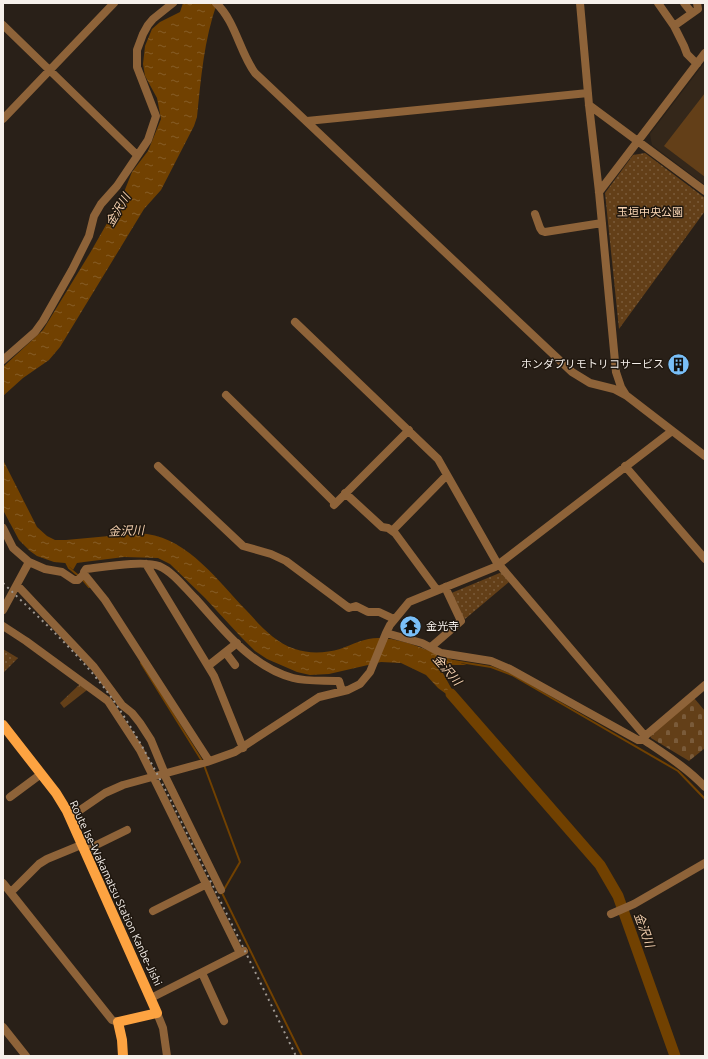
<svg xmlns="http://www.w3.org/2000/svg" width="708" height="1059" viewBox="0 0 708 1059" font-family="Ubuntu,'Noto Sans JP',sans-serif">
  <defs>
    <pattern id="grass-tufts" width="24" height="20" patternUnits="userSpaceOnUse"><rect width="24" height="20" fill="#633f18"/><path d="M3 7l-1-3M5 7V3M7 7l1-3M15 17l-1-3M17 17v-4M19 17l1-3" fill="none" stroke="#7a5b3a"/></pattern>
    <pattern id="cemetery-stones" width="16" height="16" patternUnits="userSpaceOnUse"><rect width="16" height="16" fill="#633f18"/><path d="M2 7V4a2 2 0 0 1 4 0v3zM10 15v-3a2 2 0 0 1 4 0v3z" fill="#7a5b3a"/></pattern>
    <pattern id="park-dots" width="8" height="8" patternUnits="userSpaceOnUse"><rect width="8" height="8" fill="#633f18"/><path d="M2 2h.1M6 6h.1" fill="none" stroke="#7a5b3a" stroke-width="1.8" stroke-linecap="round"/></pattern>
    <pattern id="water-ripples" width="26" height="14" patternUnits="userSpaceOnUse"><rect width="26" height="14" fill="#714101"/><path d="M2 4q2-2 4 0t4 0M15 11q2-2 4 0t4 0" fill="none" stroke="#865d26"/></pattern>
  </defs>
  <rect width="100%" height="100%" fill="#292018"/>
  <path fill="#34271a" d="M705 62V185L652 145 650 134Z"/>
  <path fill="url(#grass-tufts)" d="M80 684 87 690 64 708 60 703Z"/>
  <path fill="url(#cemetery-stones)" d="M694 698 705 711V748L689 761 651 738 650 734Z"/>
  <path fill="url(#park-dots)" d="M645 153 705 198V211L619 329 605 193 633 155Z
    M502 572 509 582 465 619 460 614 449 594Z
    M3 649 18 658 3 673Z"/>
  <path fill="#633f18" d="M705 93V177L664 146Z"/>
  <path fill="url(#water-ripples)" d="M183 3H217C204 40 201 78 197 117L194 126 161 190 144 209 60 347 49 360 23 378 3 396V367L43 330 90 253 122 197 132 172 148 151 161 119 157 98 145 76 143 64 145 46 152 29 160 22 180 12Z
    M3 460 37 527 47 536 55 540H66C84 538 102 537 120 535 129 535 139 533 147 534 189 540 218 581 246 610 260 625 274 642 295 649 309 654 326 653 340 649 353 644 367 637 381 638 408 639 441 657 467 665H455L441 664 439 666 460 704 438 688 426 675 401 663 381 662 329 674 310 675 297 672 267 659 255 651 241 637 205 598 170 564 158 558 124 557 84 562 77 563 73 570 65 563 54 562 37 556 30 551 19 540 3 510Z"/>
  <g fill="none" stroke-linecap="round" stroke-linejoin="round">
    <path stroke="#714101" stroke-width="2" d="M67 564 69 568 80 577
      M83 580 89 587
      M454 661 491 667 512 675 678 771 705 799
      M141 663 202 761
      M204 765 240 862 222 893 302 1056"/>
    <path stroke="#714101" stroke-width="11" d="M451 694 600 865 618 896 675 1056"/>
    <path stroke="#8e6339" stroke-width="8" d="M216 3C236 22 239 51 255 73L572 372 590 383 614 389 627 396 705 456
      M580 3 589 105 599 192 616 372 621 387 626 395
      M658 3 674 26 684 46 687 54 697 64
      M684 3 692 13
      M3 25 137 155
      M674 26 698 9 697 3
      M589 105 705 191
      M3 119 114 3
      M307 121 588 93
      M599 192 705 53
      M535 214 540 228 542 231 545 232 602 223
      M295 322 438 459 496 561 645 736 644 740C666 755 687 768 705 787
      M3 360 35 332 43 321 72 270 89 236 94 216 101 204 117 186 148 140 156 116 137 67V50L143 34 148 25 153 19 173 3
      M226 395 335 503
      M158 466 243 546 271 554 286 561 349 608 356 606 368 612H379L394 619
      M625 466 705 559
      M345 493 382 527 388 528 395 533 437 590
      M334 505 409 430
      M3 528 13 548 29 562 45 569 62 572 74 580H78L84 574V572L86 569C104 567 143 560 159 566 173 572 184 587 195 598 223 629 251 667 293 678 308 682 324 680 339 681L342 691
      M392 531 447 475
      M146 564 214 676 243 748
      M84 574 105 600 209 761
      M17 585 94 667 122 705 132 713 140 723 151 740 165 774
      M3 610 29 562
      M3 626 26 641 108 701 140 750 240 953
      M386 633 422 643 441 653 491 661 510 669 638 740H644
      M431 647 461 621 445 587
      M226 653 235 665
      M208 666 237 643
      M645 736 705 685
      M164 774 221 890
      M10 797 41 774
      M70 817 105 793 123 785 207 762 235 752 319 697 348 690 360 684 370 672 386 633 390 625 409 602 495 567 672 431
      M84 851 127 830
      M3 883 112 1020 118 1022
      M11 892 39 864 47 859 81 845
      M153 911 207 884
      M611 914 634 904 705 863
      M202 973 224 1021
      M151 998 244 951
      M157 1013 163 1028 167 1056
      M3 1027 26 1056"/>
    <path stroke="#fda341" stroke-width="10" d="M3 725 56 793 67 811 157 1013 118 1022 122 1040 123 1056"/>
    <path stroke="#9f9891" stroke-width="2" stroke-dasharray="2 4" stroke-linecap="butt" d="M3 583C40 619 80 654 111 697 146 747 172 803 199 858 232 924 264 990 296 1056"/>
  </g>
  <defs>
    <symbol id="building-disc" viewBox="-11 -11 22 22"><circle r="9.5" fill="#79bff8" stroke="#1f170f"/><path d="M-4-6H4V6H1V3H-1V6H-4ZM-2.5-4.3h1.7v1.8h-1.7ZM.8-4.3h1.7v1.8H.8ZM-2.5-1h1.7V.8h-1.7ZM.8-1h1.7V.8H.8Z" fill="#111"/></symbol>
    <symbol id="temple-disc" viewBox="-11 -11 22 22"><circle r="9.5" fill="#79bff8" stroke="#1f170f"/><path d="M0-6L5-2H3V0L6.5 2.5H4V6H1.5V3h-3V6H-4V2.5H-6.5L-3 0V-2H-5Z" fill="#111"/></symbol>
  </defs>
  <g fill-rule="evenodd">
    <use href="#building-disc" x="666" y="352" width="25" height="25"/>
    <use href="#temple-disc" x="398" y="614" width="25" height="25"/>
  </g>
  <g text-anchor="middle" stroke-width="3" stroke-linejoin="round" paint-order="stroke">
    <g font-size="11" fill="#fad6b5" stroke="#1f170f">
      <text x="650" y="216">玉垣中央公園</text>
    </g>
    <g font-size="11" fill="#f6f0eb" stroke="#1f170f" text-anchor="end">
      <text x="664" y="368">ホンダプリモトリコサービス</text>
      <text x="426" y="630" text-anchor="start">金光寺</text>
    </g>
    <g font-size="11" fill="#f6f0eb" stroke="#1f170f">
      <text transform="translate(116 893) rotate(65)" y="4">Route Ise-Wakamatsu Station Kanbe-Jishi</text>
    </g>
    <g font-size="12" font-style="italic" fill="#f4d0af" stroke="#1f170f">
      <text transform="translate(118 210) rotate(-59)" y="4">金沢川</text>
      <text transform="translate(126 531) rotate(-2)" y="4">金沢川</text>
      <text transform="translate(447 670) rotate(49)" y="4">金沢川</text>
      <text transform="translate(644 930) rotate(70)" y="4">金沢川</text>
    </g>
  </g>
  <rect width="708" height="1059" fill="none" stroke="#f6f0eb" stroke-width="8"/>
</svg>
